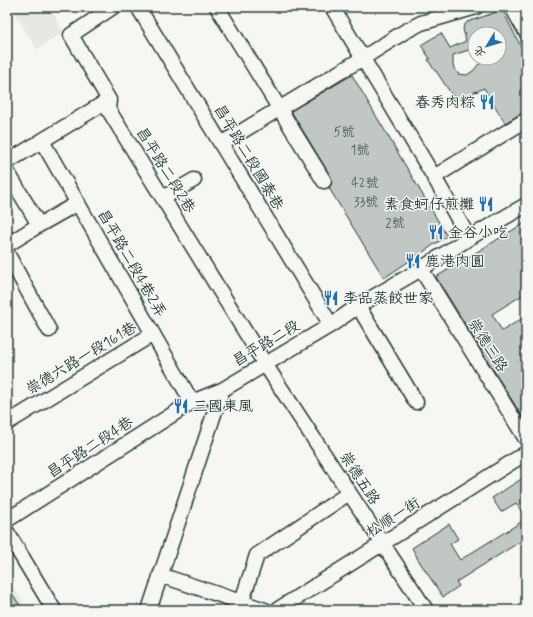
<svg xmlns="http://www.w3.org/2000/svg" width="533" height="617" viewBox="0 0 533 617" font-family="Mynerve,'LXGW WenKai TC',sans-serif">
  <rect width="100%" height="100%" fill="#f6f6f2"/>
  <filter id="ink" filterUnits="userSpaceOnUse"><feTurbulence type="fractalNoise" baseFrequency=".025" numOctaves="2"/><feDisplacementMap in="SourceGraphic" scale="8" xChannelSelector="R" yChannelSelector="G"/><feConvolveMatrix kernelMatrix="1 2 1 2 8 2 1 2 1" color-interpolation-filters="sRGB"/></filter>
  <g filter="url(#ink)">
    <path fill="#e6e8e4" d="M11 7H49L64 32 37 49Z
      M7 578 28 610H7Z"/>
    <path fill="#c1c8c3" stroke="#1f3d34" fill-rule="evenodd" d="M500 11 504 13 526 57V112L522 113 505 123 484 88 476 92V91L461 100 460 98 456 101 436 71H435L428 60 430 59 421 45 441 33 450 48 466 41 463 29 464 26 467 22ZM475 34H499V58H479L481 63 478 65 473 71 467 75 458 74 453 66V55L475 48 471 41 475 39Z
      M352 75 447 236 384 278 329 188 331 185 332 181 331 177 291 111Z
      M526 222V293L492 314 502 331 526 316V423L436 277Z
      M526 476V518L516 503 501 512 492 498Z
      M526 519V538L456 582 459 586 443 597 417 558V557L412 548 449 524 458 539 450 544 460 560Z
      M7 586 23 610H7Z"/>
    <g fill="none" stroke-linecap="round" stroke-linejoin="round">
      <defs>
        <path id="minor" d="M113 7 71 35 109 100 108 109 265 364 426 610
          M138 7 331 325
          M217 7 324 181
          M332 7 434 177 469 238
          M512 7 526 32
          M42 141 192 402
          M221 144 363 58 404 32 421 23 476 7
          M7 162 109 100
          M7 171 39 225
          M434 177 526 120
          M163 198 194 180
          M7 245 39 225 78 203
          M7 253 49 330
          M421 269 526 439
          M358 306 416 402
          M7 423 153 334
          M7 520 192 402 222 390 331 325 358 306 421 269 469 238 526 205
          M7 532 54 610
          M160 575 265 610
          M149 610 222 390
          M239 610 257 555 349 493
          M277 610 526 453"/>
      </defs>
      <use href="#minor" stroke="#1f3d34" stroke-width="17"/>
      <use href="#minor" stroke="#f6f6f2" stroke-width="14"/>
    </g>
  </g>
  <defs>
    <symbol id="restaurant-bare" viewBox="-9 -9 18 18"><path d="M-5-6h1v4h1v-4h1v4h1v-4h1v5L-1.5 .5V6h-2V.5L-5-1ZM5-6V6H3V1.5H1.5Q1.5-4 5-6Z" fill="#1f6fb2" stroke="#f6f6f2" stroke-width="2.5" paint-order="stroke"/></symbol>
  </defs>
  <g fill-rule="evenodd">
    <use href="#restaurant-bare" x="476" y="91" width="22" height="22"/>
    <use href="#restaurant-bare" x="475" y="193" width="22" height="22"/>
    <use href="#restaurant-bare" x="425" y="221" width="22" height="22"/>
    <use href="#restaurant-bare" x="402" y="250" width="22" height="22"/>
    <use href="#restaurant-bare" x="320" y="287" width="22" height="22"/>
    <use href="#restaurant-bare" x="170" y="395" width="22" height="22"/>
  </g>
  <g text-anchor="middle" stroke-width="3" stroke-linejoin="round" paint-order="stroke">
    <g font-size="13" fill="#486058">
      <text x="344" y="136">5號</text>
      <text x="360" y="154">1號</text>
      <text x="365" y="187">42號</text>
      <text x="366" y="206">33號</text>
      <text x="395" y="227">2號</text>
    </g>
    <g font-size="15" fill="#1f3d34" stroke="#f6f6f2" text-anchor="start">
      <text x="475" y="107" text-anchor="end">春秀肉粽</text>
      <text x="474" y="209" text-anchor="end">素食蚵仔煎攤</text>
      <text x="448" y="237">金谷小吃</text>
      <text x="425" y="266">鹿港肉圓</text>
      <text x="343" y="303">李品蒸餃世家</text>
      <text x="193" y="411">三國東風</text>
    </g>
    <g font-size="15" fill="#1f3d34" stroke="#f6f6f2">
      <text transform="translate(249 157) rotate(59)" y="5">昌平路二段國泰巷</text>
      <text transform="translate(166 170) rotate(58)" y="5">昌平路二段2巷</text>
      <text transform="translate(132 263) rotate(60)" y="5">昌平路二段4巷2弄</text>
      <text transform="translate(266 343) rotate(-31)" y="5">昌平路二段</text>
      <text transform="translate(488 345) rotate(58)" y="5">崇德三路</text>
      <text transform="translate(81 358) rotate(-31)" y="5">崇德六路一段161巷</text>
      <text transform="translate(90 447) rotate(-33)" y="5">昌平路二段4巷</text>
      <text transform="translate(360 478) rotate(57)" y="5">崇德五路</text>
      <text transform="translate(393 517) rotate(-32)" y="5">松順一街</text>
    </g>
  </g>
  <rect width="533" height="617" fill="none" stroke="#f6f6f2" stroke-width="24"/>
  <rect x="12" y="12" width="509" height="593" fill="none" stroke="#1f3d34" stroke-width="1.5" filter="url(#ink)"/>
  <g transform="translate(487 46) rotate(232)"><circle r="19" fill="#f6f6f2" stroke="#a0aca6"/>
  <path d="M0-3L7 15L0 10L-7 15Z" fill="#1f6fb2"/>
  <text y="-6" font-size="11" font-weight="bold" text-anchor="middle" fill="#1f3d34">北</text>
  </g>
</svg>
